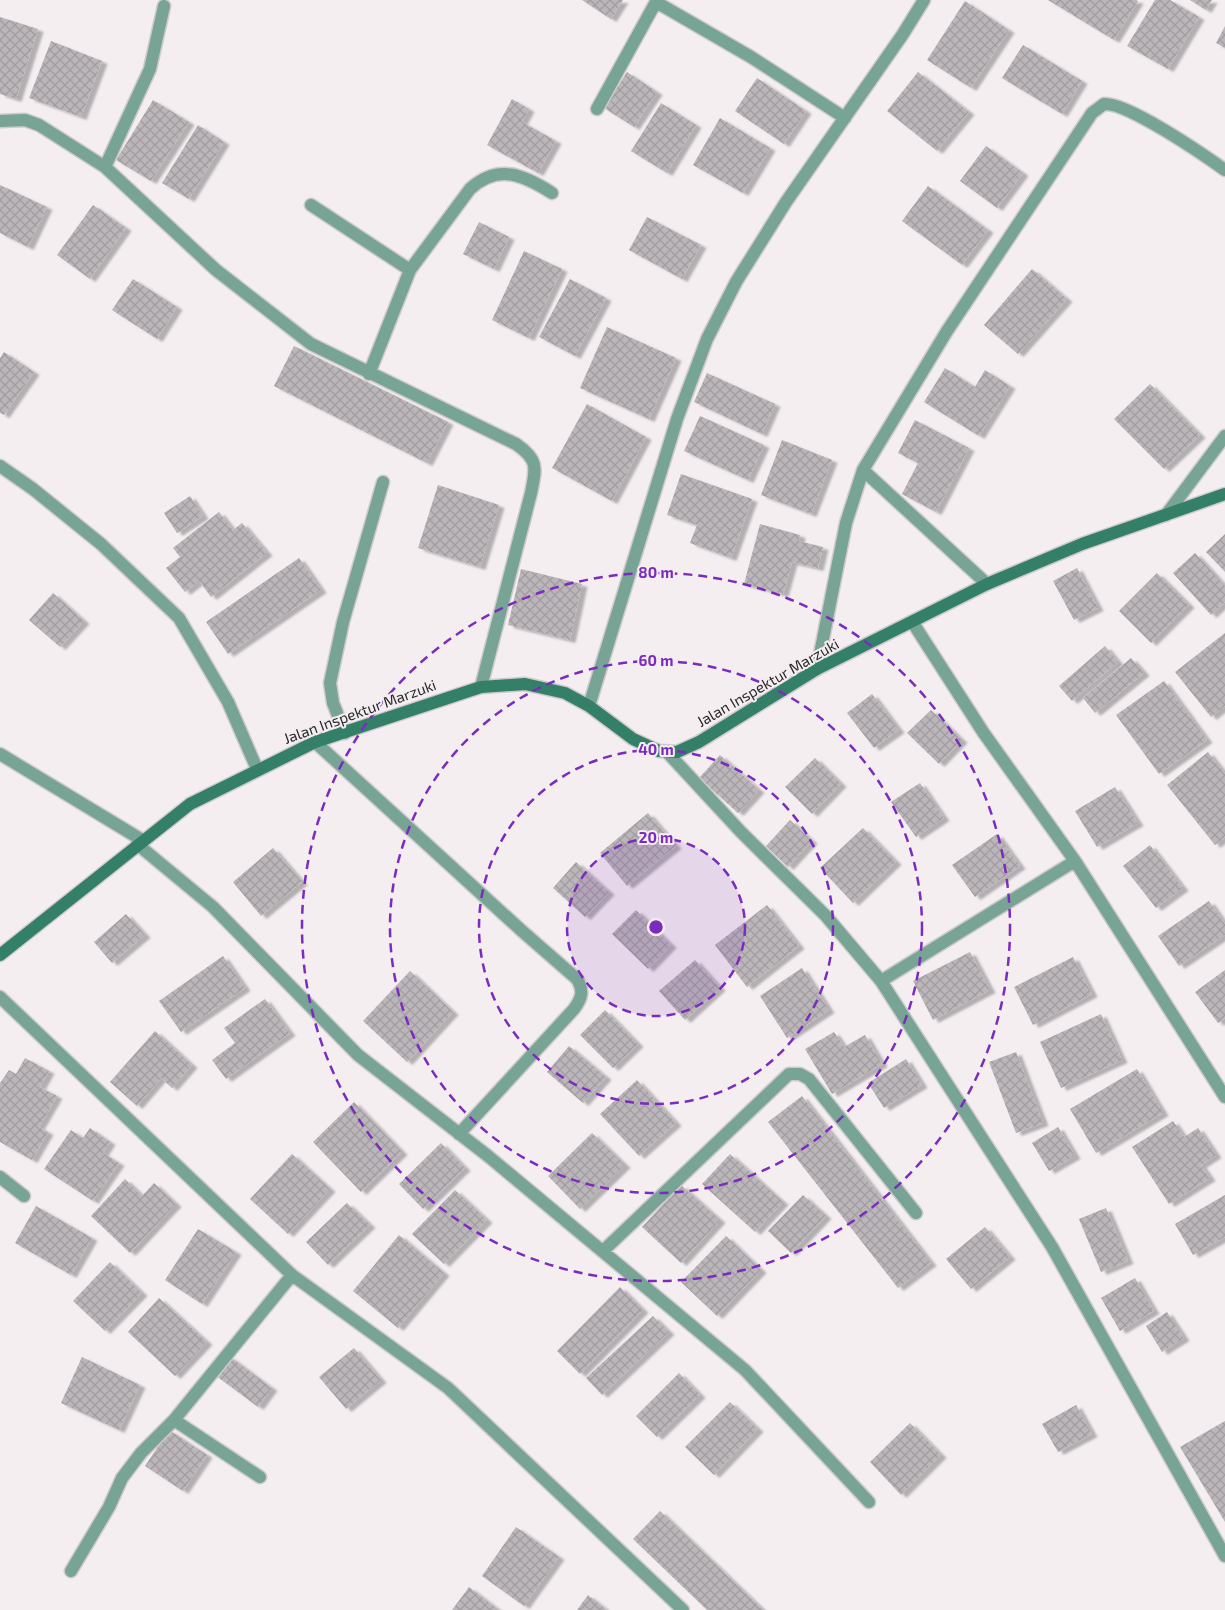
<svg xmlns="http://www.w3.org/2000/svg" width="1225" height="1610" viewBox="0 0 1225 1610" font-family="'Exo 2',sans-serif">
  <defs>
    <pattern id="building-cross-hatch" width="8" height="8" patternUnits="userSpaceOnUse" patternTransform="scale(1.25)"><rect width="8" height="8" fill="#bbb6b9"/><path d="M0 0l8 8M0 8l8-8" fill="none" stroke="#a19c9f"/></pattern>
    <filter id="shadow"><feDropShadow dx="5.5" dy="3" stdDeviation="1" flood-color="#0004"/></filter>
  </defs>
  <rect width="100%" height="100%" fill="#f4eef1"/>
  <path fill="url(#building-cross-hatch)" filter="url(#shadow)" d="M582 0H623L611 19Z
    M1048 0H1136L1138 1 1114 40Z
    M1155 0H1170L1199 17 1168 69 1127 46Z
    M1190 0H1212L1206 10Z
    M965 1 1009 30 971 88 927 60Z
    M0 17 38 29 16 99 0 94Z
    M1225 26V48L1216 43Z
    M51 41 102 61 81 117 29 98Z
    M1023 45 1082 81 1062 114 1002 78Z
    M627 72 657 92 634 127 604 108Z
    M918 72 969 112 937 151 887 111Z
    M757 78 806 111 784 144 735 111Z
    M512 99 529 109 522 122 556 141 538 173 487 145Z
    M153 100 189 122 151 181 116 160Z
    M661 103 696 125 667 173 631 151Z
    M720 118 770 148 743 193 693 165Z
    M198 125 224 142 189 199 162 183Z
    M986 146 1023 173 997 208 960 181Z
    M0 185 47 207 28 247 0 233Z
    M928 186 988 230 962 265 902 221Z
    M93 205 126 228 90 279 57 255Z
    M647 217 701 245 682 279 629 250Z
    M479 222 509 237 494 269 463 254Z
    M524 251 562 269 529 338 492 320Z
    M1032 269 1067 299 1018 354 984 325Z
    M133 279 177 307 157 339 112 310Z
    M570 279 606 298 575 356 539 337Z
    M607 327 676 358 649 419 580 388Z
    M294 346 448 422 427 463 274 386Z
    M4 352 34 372 4 415 0 413V358Z
    M945 368 975 387 985 370 1010 386 979 436 924 402Z
    M707 373 775 404 762 434 694 402Z
    M1150 384 1200 435 1164 469 1114 419Z
    M587 404 646 437 612 501 552 468Z
    M700 416 764 445 748 480 684 451Z
    M915 420 969 448 936 512 902 494 918 463 898 453Z
    M782 440 832 460 811 514 761 495Z
    M681 474 752 499 731 558 690 543 697 525 667 515Z
    M438 485 499 505 480 567 418 548Z
    M190 496 203 516 177 533 164 513Z
    M219 512 233 530 242 523 267 553 211 597 199 581 185 592 166 568 180 557 173 548Z
    M760 524 800 535 799 541 823 547 818 568 792 562 783 594 744 584Z
    M1225 534V572L1206 552Z
    M1195 553 1225 586V602L1211 615 1173 573Z
    M299 558 321 590 228 654 206 622Z
    M1077 568 1098 608 1074 620 1053 581Z
    M521 569 582 584 570 640 508 625Z
    M1157 573 1189 605 1151 643 1119 611Z
    M53 593 84 621 60 647 29 620Z
    M1225 633V706L1211 717 1175 672Z
    M1105 646 1118 662 1072 701 1059 686Z
    M1131 658 1144 673 1095 713 1083 698Z
    M1164 681 1207 740 1159 774 1116 715Z
    M872 694 899 730 874 748 847 713Z
    M931 710 962 740 939 764 907 733Z
    M1208 752 1225 774V837L1215 845 1167 785Z
    M720 755 759 790 738 813 699 778Z
    M815 758 841 784 812 814 785 787Z
    M920 783 944 818 916 837 891 802Z
    M1115 787 1138 823 1097 847 1075 811Z
    M648 813 676 846 627 886 600 853Z
    M790 820 812 841 788 867 766 846Z
    M863 828 896 862 853 903 820 868Z
    M997 834 1020 866 975 897 952 865Z
    M1150 845 1183 888 1156 908 1123 866Z
    M273 848 302 882 261 916 233 882Z
    M576 862 609 892 585 917 553 888Z
    M1209 901 1225 924V935L1179 966 1158 936Z
    M767 905 799 946 747 987 715 945Z
    M636 910 671 945 648 969 612 934Z
    M126 914 145 935 112 963 94 942Z
    M970 952 990 990 933 1020 913 981Z
    M223 956 245 988 181 1032 159 1001Z
    M1073 957 1092 994 1033 1025 1014 987Z
    M695 960 720 988 685 1020 659 991Z
    M802 968 829 1010 787 1038 760 996Z
    M1225 970V1018L1218 1023 1195 992Z
    M410 971 453 1012 407 1062 363 1021Z
    M265 999 290 1033 226 1079 212 1060 235 1043 224 1028Z
    M605 1010 638 1044 613 1068 580 1035Z
    M1101 1014 1122 1060 1061 1088 1040 1042Z
    M155 1031 192 1065 172 1088 161 1078 137 1106 110 1082Z
    M834 1032 844 1047 865 1035 882 1064 832 1094 805 1049Z
    M569 1046 606 1077 583 1103 547 1072Z
    M1016 1052 1043 1123 1016 1133 989 1062Z
    M25 1058 49 1071 40 1087 57 1096 39 1127 48 1132 32 1160 0 1142V1083L9 1070 16 1074Z
    M906 1059 922 1085 884 1108 868 1083Z
    M1137 1069 1163 1113 1096 1153 1070 1109Z
    M637 1080 676 1123 639 1156 600 1114Z
    M802 1096 931 1263 898 1288 768 1122Z
    M354 1102 402 1152 361 1192 313 1142Z
    M1173 1121 1184 1137 1198 1128 1216 1155 1201 1165 1210 1178 1169 1204 1132 1147Z
    M1058 1127 1075 1156 1049 1171 1032 1143Z
    M90 1128 110 1142 103 1153 119 1163 93 1201 44 1169 71 1130 83 1138Z
    M592 1133 625 1165 580 1209 548 1176Z
    M441 1143 465 1168 423 1209 399 1184Z
    M292 1154 330 1189 288 1234 250 1199Z
    M730 1154 783 1202 755 1232 702 1184Z
    M125 1179 142 1196 154 1183 176 1204 130 1253 91 1216Z
    M681 1185 720 1220 681 1263 642 1227Z
    M455 1190 487 1220 444 1264 412 1234Z
    M803 1195 826 1216 791 1253 768 1231Z
    M1225 1195V1237L1193 1255 1175 1224Z
    M347 1203 370 1225 328 1265 306 1242Z
    M36 1206 92 1238 71 1275 15 1243Z
    M1106 1208 1128 1261 1101 1272 1079 1219Z
    M985 1227 1010 1257 971 1289 946 1259Z
    M198 1229 236 1252 202 1304 165 1280Z
    M399 1235 444 1273 398 1328 353 1291Z
    M726 1236 761 1270 717 1316 681 1282Z
    M110 1262 142 1293 105 1331 73 1301Z
    M1135 1278 1154 1311 1120 1331 1101 1298Z
    M620 1287 643 1310 580 1374 557 1351Z
    M159 1298 207 1342 175 1376 128 1332Z
    M1167 1312 1184 1338 1162 1352 1146 1326Z
    M653 1316 669 1332 602 1395 586 1378Z
    M354 1348 381 1380 346 1409 319 1377Z
    M229 1356 272 1388 258 1407 215 1375Z
    M82 1357 140 1385 119 1430 61 1403Z
    M679 1373 700 1395 657 1437 636 1416Z
    M730 1402 758 1429 714 1475 685 1447Z
    M1076 1405 1092 1434 1058 1452 1042 1424Z
    M1225 1421V1522L1180 1447Z
    M910 1423 941 1455 901 1495 870 1462Z
    M169 1430 207 1455 183 1491 145 1466Z
    M660 1511 763 1610H707L633 1539Z
    M516 1527 559 1557 524 1606 482 1576Z
    M469 1587 499 1610H452Z
    M588 1595 607 1610H577Z"/>
  <g fill="none" stroke-linecap="round" stroke-linejoin="round">
    <defs>
      <path id="street" d="M656 2 751 57 845 118
        M597 109 657 0
        M0 121 25 120 39 125 105 167 216 270 311 344 516 444C539 460 536 468 531 493L481 687
        M105 167 150 69 164 6
        M311 205 410 270
        M369 374 410 270 470 189C498 163 524 175 552 193
        M0 466 33 489 101 544 179 618 228 702 257 769
        M863 470 987 584
        M1166 515 1225 436
        M913 623 983 732 1075 861 1225 1097
        M817 669 846 523 863 470 947 331 1092 113 1104 104C1127 102 1204 155 1225 170
        M589 706 677 419 707 339 736 282 786 202 903 34 924 0
        M345 733 333 703 330 683 343 622 383 482
        M315 742 522 931 577 979C584 991 582 998 574 1009L459 1134
        M667 752 741 832 826 916 881 981 1052 1247 1225 1556
        M0 754 142 840
        M137 844 213 907 358 1055 488 1156 745 1370 869 1502
        M881 981 1075 861
        M0 997 292 1275 448 1388 683 1610
        M0 1177 24 1196
        M603 1251 789 1074H800L809 1079 916 1213
        M174 1420 260 1477
        M71 1571 109 1507 122 1478 141 1453 174 1420 292 1275"/>
      <path id="secondary" d="M0 955 190 804 315 742 481 687 525 684 565 693 589 706 633 739 659 751 677 752 699 742 817 669 987 584 1082 544 1225 494"/>
    </defs>
    <use href="#street" stroke="#cfcacd" stroke-width="15"/>
    <use href="#secondary" stroke="#cfcacd" stroke-width="15"/>
    <use href="#street" stroke="#77a494" stroke-width="12"/>
    <use href="#secondary" stroke="#347f68" stroke-width="12"/>
  </g>
  <circle cx="656" cy="927" r="89" fill="#7b2cbf" fill-opacity=".12"/>
  <g fill="none" stroke="#7b2cbf" stroke-width="2.5" stroke-dasharray="9 6">
    <circle cx="656" cy="927" r="89"/>
    <circle cx="656" cy="927" r="177"/>
    <circle cx="656" cy="927" r="266"/>
    <circle cx="656" cy="927" r="354"/>
  </g>
  <g text-anchor="middle" stroke-width="4" stroke-linejoin="round" paint-order="stroke">
    <g font-size="15" fill="#292729" stroke="#f4eef1">
      <text transform="translate(768 683) rotate(-30)" y="5">Jalan Inspektur Marzuki</text>
      <text transform="translate(360 712) rotate(-20)" y="5">Jalan Inspektur Marzuki</text>
    </g>
  </g>
  <circle cx="656" cy="927" r="8" fill="#7b2cbf" stroke="#f4eef1" stroke-width="2.5"/>
  <g font-size="15" text-anchor="middle" font-weight="bold" fill="#7b2cbf" stroke="#f4eef1" stroke-width="4" stroke-linejoin="round" paint-order="stroke">
    <text x="656" y="578">80 m</text>
    <text x="656" y="666">60 m</text>
    <text x="656" y="755">40 m</text>
    <text x="656" y="843">20 m</text>
  </g>
</svg>
